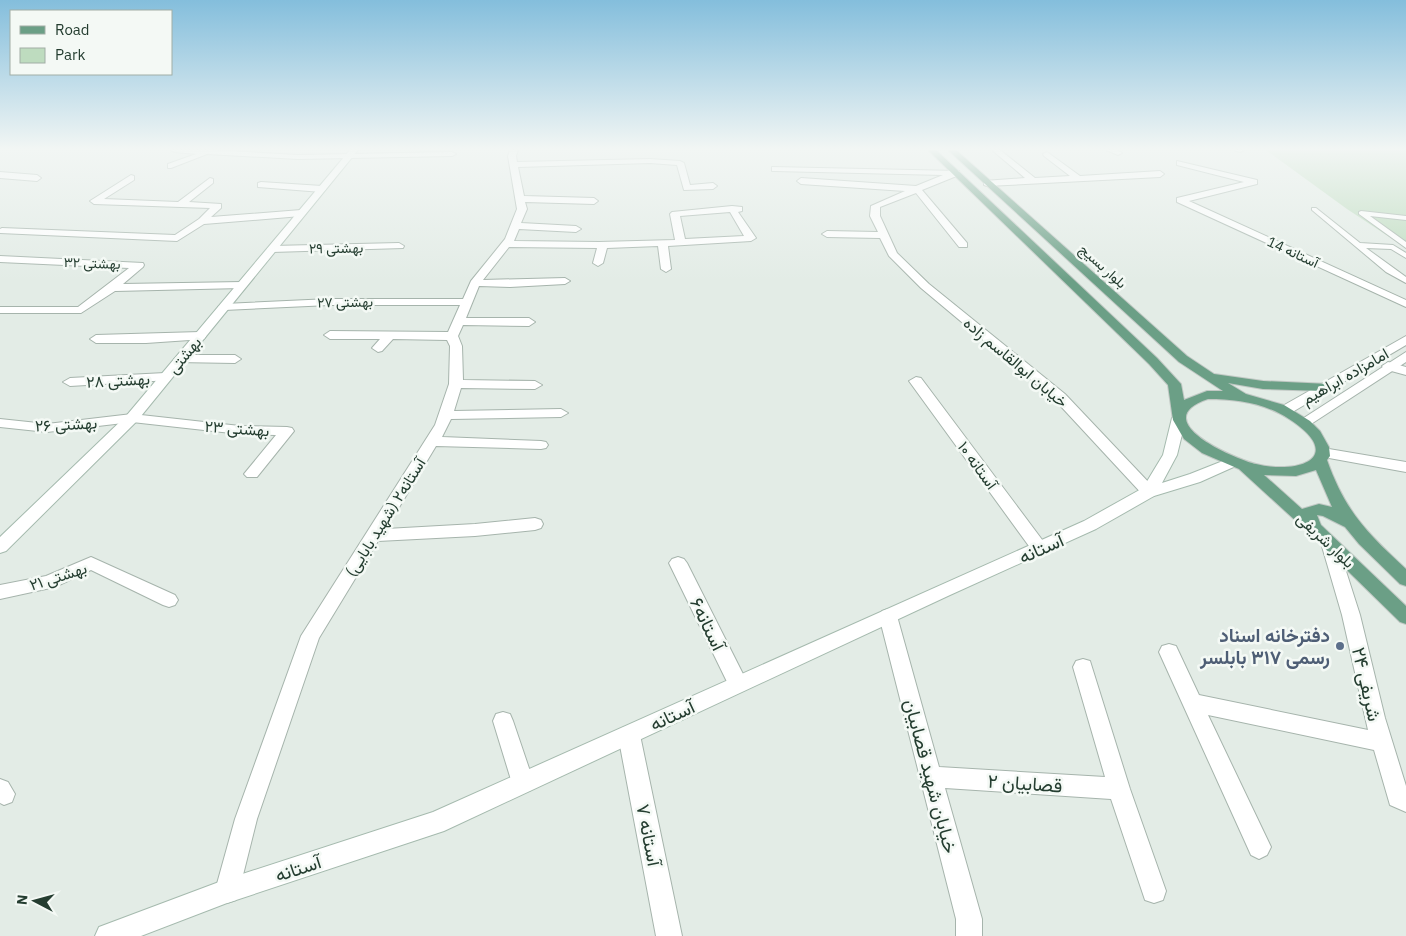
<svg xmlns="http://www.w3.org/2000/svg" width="1406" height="936" viewBox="0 0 1406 936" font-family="'IBM Plex Sans',Vazirmatn,sans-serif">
  <rect width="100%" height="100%" fill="#e3ece6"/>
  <path fill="#bedcbf" d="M1266 150H1406V248L1347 209Z"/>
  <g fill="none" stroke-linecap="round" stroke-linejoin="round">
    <defs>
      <path id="service" d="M1312 208H1316L1360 243 1393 245 1406 253V258L1391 249 1366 248 1406 277V283L1386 272 1312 210Z
        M1361 211 1406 216V220L1370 216 1406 242V248L1359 214V212Z"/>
      <path id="minor" d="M171 150H212L298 155 452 152 456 154 452 156 298 159 207 154 171 168H168V164L196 154 175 152Z
        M510 150H518L516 156 517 162 650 159 680 161 684 163 690 185 713 183 717 186 713 189 684 190 677 165 650 163 518 167 524 196 594 198 598 201 594 204 525 202 527 209 521 223 576 226 581 229 576 232 519 229 514 241 599 242 675 240 670 214 672 212 732 206 742 207V211L738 212 756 238 751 241 668 246 671 269 666 272 661 269 658 246 607 248 603 263 598 266 593 263 597 248 509 247 483 280 565 278 570 281 565 284 510 287 479 286 466 318H529L535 322 529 326 463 325 458 336 462 346 463 380 535 381 542 385 535 389 461 388 454 411 561 409 568 413 561 417 451 419 442 437 541 441 546 442 548 445 546 448 541 449 436 446 386 529 475 524 535 518 541 520 543 524 541 528 535 530 475 536 378 541 319 638 257 819 239 891 236 900 227 903 218 900 215 891 235 819 301 636 435 425 449 384 450 346 447 340 393 339 382 351 378 352 372 348 380 339H330L324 335 330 331 448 332 460 305H330L224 310 218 307 224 304 330 299H463L471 281 505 239 517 209 508 156ZM730 212 744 236 685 239 680 216Z
        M992 150H1000L1035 178 1070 176 1044 156 1043 154 1047 152 1080 176 1160 171 1164 174 1160 177 987 186 984 185V181L1025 178Z
        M1106 150H1117L1122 153 1118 155Z
        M1234 150H1244L1240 152Z
        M1177 161 1257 180V184L1189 201 1406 300V307L1177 202V198L1244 182 1177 165Z
        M772 167 959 171V175L922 190 967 243V247H959L916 193 880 207V216L897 253 929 284 1065 394 1154 488 1157 492 1154 496 1149 497 1144 496 1055 400 921 288 889 256 880 238 827 237 822 234 827 231 878 232 870 216 871 206 905 191 801 184 797 181 801 178 916 186 943 175 775 171H772Z
        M0 172 37 175 41 178 37 181 0 178Z
        M131 175 134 176V180L104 199 178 202 210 178 213 179V183L189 202 221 204V208L211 217 301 210 306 213 301 216 204 224 177 241 0 233V229L2 228 175 235 199 219 210 208 94 204 90 201Z
        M261 182 322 186 326 189 322 192 258 187V183Z
        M399 243 404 246 403 248 272 252 267 249 272 246Z
        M0 256 143 263 144 265 143 267 123 284 242 282 247 285 242 288 115 291 81 313H0V307H78L129 268 0 262Z
        M200 332 204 333 206 336 204 339 146 343H96L90 339 96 335Z
        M180 355H235L241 359 235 363 176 362 174 359Z
        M1388 362 1406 367V375L1384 369 1382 366Z
        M165 373 170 374 171 377 170 380 70 386 63 382 70 378Z
        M916 377 921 378 1046 545 1048 549 1046 553 1040 555 1034 553 909 381Z
        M132 414 240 426 287 427 292 428 294 431 257 477H247L244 474 276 435 240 434 132 422 47 432 0 427V419L47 424Z
        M1323 448 1406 462V472L1318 456 1316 453 1318 450Z
        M1329 537 1335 539 1337 543 1360 615 1385 718 1406 786V812L1390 805 1374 750 1208 715 1271 847 1267 855 1259 859 1251 855 1159 652 1162 646 1169 644 1176 646 1199 695 1368 730 1342 615 1321 543 1323 539Z
        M91 557 175 595 178 600 175 605 169 607 163 605 91 570 55 587 0 599V585L46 576Z
        M678 557 684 559 687 563 745 678 748 684 745 690 738 692 731 690 669 563 672 559Z
        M888 609 894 611 897 616 939 767 1105 777 1073 667 1076 661 1083 659 1090 661 1130 789 1166 891 1163 900 1154 903 1145 900 1111 799 945 788 982 919V936H956V919L879 616 882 611Z
        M503 712 510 714 513 721 534 783 531 790 523 793 515 790 512 783 493 721 496 714Z
        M629 726 636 728 640 735 682 936H656L618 735 622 728Z
        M0 779 8 782 15 794 12 802 4 805 0 803Z"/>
      <path id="tertiary" d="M1406 336V345L1289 414 1284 415 1277 411 1279 408Z
        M1406 352V362L1308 426 1303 427 1296 423Z"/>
      <path id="secondary" d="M350 150H358L137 421 6 551 0 553V537L127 415Z
        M1179 414 1186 418 1177 455 1162 483 1190 474 1233 457 1238 459 1240 462 1238 465 1200 482 1154 496 1096 529 950 595 444 831 227 903 141 936H95L99 927 227 879 433 812 1084 521 1143 488 1163 455 1172 418Z"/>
      <path id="primary" d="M928 150H936L1157 358 1181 384 1184 400 1207 391H1223L1179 362 948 150H956L1187 356 1214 374 1263 381 1329 384 1331 387 1324 391 1263 389 1228 383 1246 394 1284 405 1310 421 1320 431 1329 447 1330 456 1327 460C1345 511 1367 533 1406 569V586L1400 584 1359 544 1345 527 1323 516 1317 515 1321 525 1406 606V624L1400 622 1308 532 1239 469 1202 453 1184 439 1173 420 1168 385 1149 364ZM1208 399C1236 399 1265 403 1289 419 1346 456 1301 475 1256 464 1232 458 1146 420 1208 399ZM1316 470 1332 507 1319 504 1302 509 1264 475 1296 476Z"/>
    </defs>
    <use href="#service" stroke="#a6b4ac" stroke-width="2"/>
    <use href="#minor" stroke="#a6b4ac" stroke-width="2"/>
    <use href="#tertiary" stroke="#a6b4ac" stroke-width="2"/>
    <use href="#secondary" stroke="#a5baae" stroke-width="2"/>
    <use href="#primary" stroke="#c2c9c5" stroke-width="2"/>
    <use href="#service" fill="#fff" fill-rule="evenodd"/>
    <use href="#minor" fill="#fff" fill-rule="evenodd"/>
    <use href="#tertiary" fill="#fff" fill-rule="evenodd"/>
    <use href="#secondary" fill="#fff" fill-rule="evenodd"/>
    <use href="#primary" fill="#6b9f86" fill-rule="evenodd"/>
  </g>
  <linearGradient id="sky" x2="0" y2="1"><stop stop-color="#84bedc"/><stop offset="0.53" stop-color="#f2f6f4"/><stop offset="1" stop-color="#f2f6f4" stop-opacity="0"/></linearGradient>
  <rect width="1406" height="281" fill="url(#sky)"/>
  <circle fill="#5c6f8a" stroke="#f4f9f5" stroke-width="2" cx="1340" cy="646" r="5"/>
  <g text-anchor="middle" stroke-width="5" stroke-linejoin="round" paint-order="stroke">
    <g font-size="14" fill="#243d30" stroke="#f4f9f5">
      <text transform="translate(336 248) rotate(-1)" y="5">بهشتی ۲۹</text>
      <text transform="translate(1293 252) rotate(25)" y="5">آستانه 14</text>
      <text transform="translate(92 263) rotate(2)" y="5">بهشتی ۳۲</text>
      <text transform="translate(1103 266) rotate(42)" y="5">بلوار بسیج</text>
      <text transform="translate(345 302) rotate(-1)" y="5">بهشتی ۲۷</text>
    </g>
    <g font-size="16" fill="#243d30" stroke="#f4f9f5">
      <text transform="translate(184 355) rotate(-50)" y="6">بهشتی</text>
      <text transform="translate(1016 362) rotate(40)" y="6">خیابان ابوالقاسم زاده</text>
      <text transform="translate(1345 376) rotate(-30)" y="6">امامزاده ابراهیم</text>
      <text transform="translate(118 380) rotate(-3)" y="6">بهشتی ۲۸</text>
      <text transform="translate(66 424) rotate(-3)" y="6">بهشتی ۲۶</text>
      <text transform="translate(237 428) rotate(4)" y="6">بهشتی ۲۳</text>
      <text transform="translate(978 465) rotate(54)" y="6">آستانه ۱۰</text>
      <text transform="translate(385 517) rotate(-58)" y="6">آستانه۲ (شهید بابایی)</text>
      <text transform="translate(1326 540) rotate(43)" y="6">بلوار شریفی</text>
      <text transform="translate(58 576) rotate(-18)" y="6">بهشتی ۲۱</text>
    </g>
    <g font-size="19" fill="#243d30" stroke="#f4f9f5">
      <text transform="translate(1041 548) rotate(-24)" y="7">آستانه</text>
      <text transform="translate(708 624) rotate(64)" y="7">آستانه۶</text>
      <text transform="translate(1367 684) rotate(77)" y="7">شریفی ۲۴</text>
      <text transform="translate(672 715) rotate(-25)" y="7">آستانه</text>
      <text transform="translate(931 776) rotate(75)" y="7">خیابان شهید قصابیان</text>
      <text transform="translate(1025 783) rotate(4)" y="7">قصابیان ۲</text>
      <text transform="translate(649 835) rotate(79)" y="7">آستانه ۷</text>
      <text transform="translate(298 868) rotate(-18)" y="7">آستانه</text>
    </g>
    <g font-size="19" font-weight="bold" fill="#4e5e75" stroke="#f4f9f5" text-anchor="end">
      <text x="1330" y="642">دفترخانه اسناد<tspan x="1330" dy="22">رسمی ۳۱۷ بابلسر</tspan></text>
    </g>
  </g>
  <rect x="10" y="10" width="162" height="65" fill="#f4f9f5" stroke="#a1aea6"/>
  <rect x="20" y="26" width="25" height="8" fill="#6b9f86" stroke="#a1aea6"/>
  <text x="55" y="35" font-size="15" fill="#243d30">Road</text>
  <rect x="20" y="48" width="25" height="15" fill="#bedcbf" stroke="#a1aea6"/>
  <text x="55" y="60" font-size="15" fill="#243d30">Park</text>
  <g transform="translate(35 901) rotate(276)" stroke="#f4f9f5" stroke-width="4" paint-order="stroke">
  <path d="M0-4L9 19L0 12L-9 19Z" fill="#243d30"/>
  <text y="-8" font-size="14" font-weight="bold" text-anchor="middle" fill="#243d30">N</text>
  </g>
</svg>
